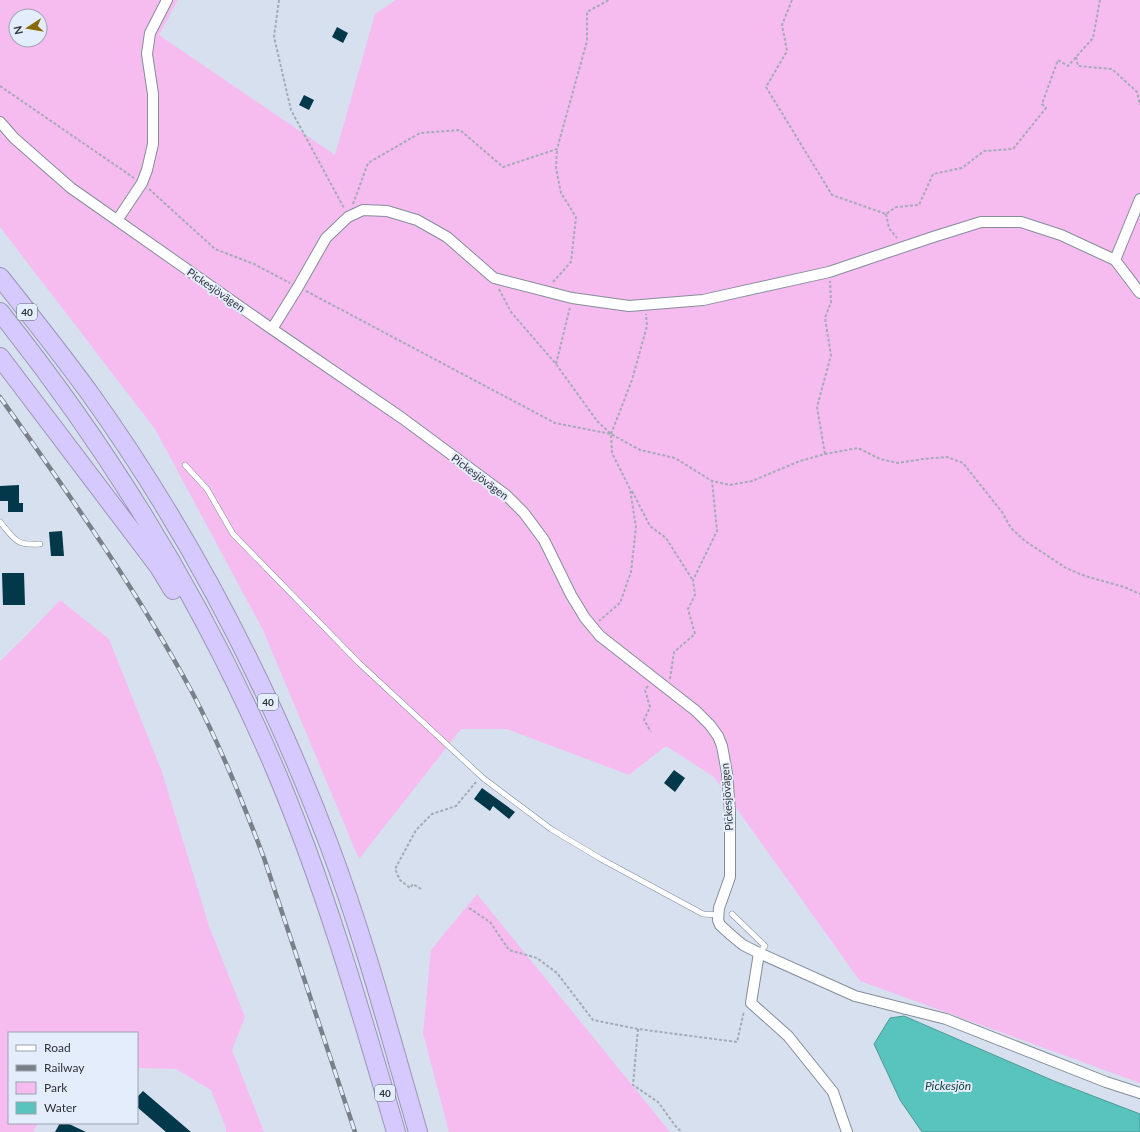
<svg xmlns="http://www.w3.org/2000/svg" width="1140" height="1132" viewBox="0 0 1140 1132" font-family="Lato,sans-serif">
  <rect width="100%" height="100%" fill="#d7e0ee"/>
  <path fill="#f6bcf0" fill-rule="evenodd" d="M0 0H178L159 35 335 155 375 14 396 0H1140V1083L860 981 714 777 666 746 629 775 507 729H461L359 859 263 630 155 429 0 227ZM16 16H40V40H16Z
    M60 600 109 639 162 772 209 926 245 1017 232 1050 264 1132H226V1128L211 1090 176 1069 137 1068V1033H9V1123H38L33 1132H0V661L23 639Z
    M477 894 670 1132H449L423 1033 431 950Z"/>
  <path fill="#59c4be" stroke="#4d9996" d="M904 1016 1054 1081 1140 1114V1132H922L900 1100 874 1044 890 1018Z"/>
  <path fill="#023849" d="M337 27 348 33 343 43 332 37Z
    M304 95 314 100 309 110 299 105Z
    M19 485V503H23V512H8V501H0V486Z
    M62 531 64 556H51L49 532Z
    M2 573H24L25 605H3Z
    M674 770 685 778 675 792 664 783Z
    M482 788 515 812 509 819 493 806 490 811 474 799Z
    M143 1091 191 1132H166L137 1107V1097Z
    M60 1123H67L86 1132H55Z"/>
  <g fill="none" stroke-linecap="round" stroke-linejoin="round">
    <defs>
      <path id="lane" d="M185 465 207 489 233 534 359 663 483 778 551 829 601 859 703 914 718 915
        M0 522C15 539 15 546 40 544
        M732 914 765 946 759 953"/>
      <path id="street" d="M0 122 14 138 71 188 272 329 402 418 506 495 524 513 544 540 571 595 585 618 600 636 696 711 710 725 718 736 722 746 727 773 730 811V877L719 908 718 920 720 925 731 935 743 945 759 953 855 996 946 1019 1106 1082 1140 1093
        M118 219 142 183 147 170 153 144V94L147 54 150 33 167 0
        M1115 260 1140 199
        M272 329 298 287 326 238 348 217 363 210 387 211 417 220 447 237 494 278 572 298 629 306 703 300 829 272 933 237 981 222H1021L1061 235 1115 260 1140 293
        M759 953 751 1003 788 1036 833 1092 847 1132"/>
      <path id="highway" d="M0 277C31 316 62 355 91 395 189 532 268 685 328 842 364 937 390 1035 418 1132
        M0 312C111 451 205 605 275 769 325 887 360 1009 396 1132
        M0 357 159 567 173 590"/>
    </defs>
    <use href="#lane" stroke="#848d9a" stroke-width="6"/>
    <use href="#street" stroke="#848d9a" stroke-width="12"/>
    <use href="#highway" stroke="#9b95b8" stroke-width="20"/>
    <path stroke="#a4abb7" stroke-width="2" stroke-dasharray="3 2" stroke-linecap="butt" d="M279 0 274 37 291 110 344 208
      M792 0 782 25 787 51 766 87 832 195 886 214 896 207 919 205 933 174 962 168 984 151 1013 149 1046 108 1042 104 1058 60 1068 66 1093 38 1100 0
      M1076 57 1078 66 1112 69 1137 92 1140 105
      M0 86 134 178
      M149 189 215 249 254 264 290 283
      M353 204 368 163 420 133 460 130 503 167 557 149 587 41V12L609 0
      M886 214 889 228 897 238
      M553 282 571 262 576 217 561 193 556 168 557 149
      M499 289 511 312 556 364 597 421 611 434 640 450 675 458 712 481 730 485 752 481 800 461 825 454 858 448 880 459 898 463 923 459 947 457 963 463 1002 512 1011 528 1025 541 1066 568 1085 576 1124 587 1140 594
      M306 291 555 423 611 434 612 453 630 489 636 527 631 572 620 603 599 621
      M556 364 570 307
      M611 434 632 380 647 326 646 314
      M825 454 817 407 831 355 825 318 831 302 830 281
      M632 491 650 526 666 538 692 579
      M670 679 674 652 695 634 688 609 695 595 693 580 717 531 712 481
      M648 686 645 690 650 707 644 720 651 732
      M421 889 413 884 410 888 400 880 395 869 416 830 432 814 456 806 476 782
      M469 908 490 922 509 950 537 958 557 973 593 1020 638 1029 737 1042 744 1011
      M638 1029 633 1085 658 1102 677 1128 682 1132"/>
    <use href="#lane" stroke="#fff" stroke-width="5"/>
    <use href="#street" stroke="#fff" stroke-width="10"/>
    <use href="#highway" stroke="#d5c9fd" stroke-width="18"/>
    <defs>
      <path id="rail" d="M0 397C68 493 137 590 193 694 221 747 243 803 264 858L355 1132"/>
    </defs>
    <use href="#rail" stroke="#7a8089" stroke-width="4.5"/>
    <use href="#rail" stroke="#e4edfc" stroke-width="3" stroke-dasharray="9" stroke-linecap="butt"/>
  </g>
  <g text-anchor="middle" stroke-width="4" stroke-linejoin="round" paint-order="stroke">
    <g fill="#e4edfc" stroke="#666c74" stroke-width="1">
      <rect x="17" y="304" width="20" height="16" rx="3"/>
      <rect x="258" y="694" width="20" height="16" rx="3"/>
      <rect x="375" y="1085" width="20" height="16" rx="3"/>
    </g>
    <g font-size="10" font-weight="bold" fill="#303439">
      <text x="27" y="316">40</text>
      <text x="268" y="706">40</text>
      <text x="385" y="1097">40</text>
    </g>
    <g font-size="11" fill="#303439" stroke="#e4edfc">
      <text transform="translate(216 290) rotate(35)" y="4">Pickesjövägen</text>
      <text transform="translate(480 477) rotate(37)" y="4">Pickesjövägen</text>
      <text transform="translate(727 797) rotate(-94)" y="4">Pickesjövägen</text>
    </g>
    <g font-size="12" font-style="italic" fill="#124341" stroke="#e4edfc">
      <text x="948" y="1090">Pickesjön</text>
    </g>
  </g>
  <rect x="8" y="1032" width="130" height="92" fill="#e4edfc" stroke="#9ca3ae"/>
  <rect x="16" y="1045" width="20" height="6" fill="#ffffff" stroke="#9ca3ae"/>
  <text x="44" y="1052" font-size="12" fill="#303439">Road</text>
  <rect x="16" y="1065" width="20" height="6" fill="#7a8089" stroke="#9ca3ae"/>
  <text x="44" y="1072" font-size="12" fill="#303439">Railway</text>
  <rect x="16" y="1082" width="20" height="12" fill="#f6bcf0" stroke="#9ca3ae"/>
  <text x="44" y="1092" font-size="12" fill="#303439">Park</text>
  <rect x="16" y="1102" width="20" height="12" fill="#59c4be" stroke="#9ca3ae"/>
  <text x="44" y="1112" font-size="12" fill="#303439">Water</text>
  <g transform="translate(28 28) rotate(258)"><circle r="19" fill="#e4edfc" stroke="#9ca3ae"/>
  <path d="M0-3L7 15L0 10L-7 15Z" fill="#8a6908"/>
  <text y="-6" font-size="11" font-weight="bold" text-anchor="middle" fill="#303439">N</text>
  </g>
</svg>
